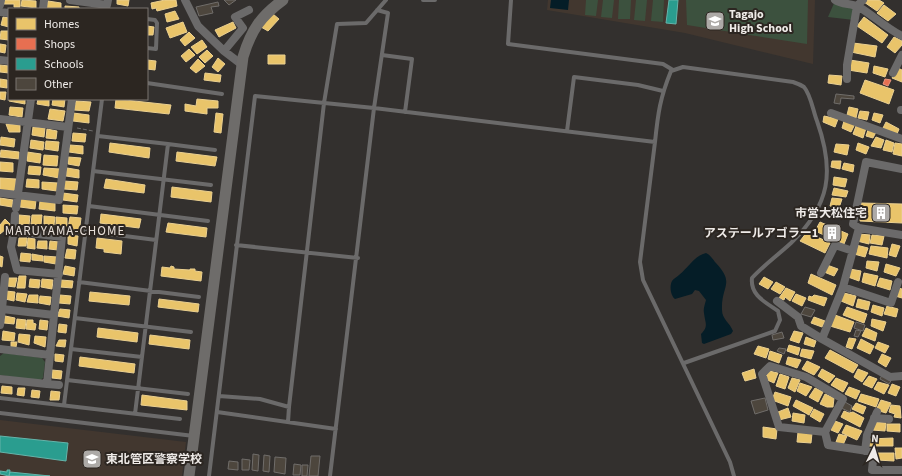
<svg xmlns="http://www.w3.org/2000/svg" width="902" height="476" viewBox="0 0 902 476" font-family="'Source Sans 3','Noto Sans JP',sans-serif">
  <rect width="100%" height="100%" fill="#33302e"/>
  <path fill="#42372f" d="M548 0H815L813 64 685 33 547 10Z
    M0 420 186 442 182 476H0Z"/>
  <path fill="#3c513e" d="M586 0H598L596 16 585 15Z
    M603 0H614L612 18 601 17Z
    M619 0H631L630 19H618Z
    M636 0H647L645 21 634 20Z
    M653 0H664L663 22 651 21Z
    M686 0H808L807 44 687 25Z
    M835 1 857 6 854 20 828 17Z
    M4 353 42 358 45 362 43 378 39 381 0 375V356Z"/>
  <path fill="#051d27" d="M551 0H569L568 10 550 8Z
    M706 253C710 255 712 258 715 262 736 284 721 285 722 310 722 319 730 323 733 331L731 334 704 344 702 343 701 334C709 326 705 323 704 313 703 309 705 304 706 300L699 291 695 290 692 294 675 299C671 296 669 287 672 281 673 279 677 277 679 275 688 268 694 256 706 253Z"/>
  <path fill="#e9c46a" stroke="#ebd090" d="M4 0H20V7H14V4H4Z
    M22 0 36 1V8L21 6Z
    M117 0H129L128 6 117 4Z
    M165 0H176L177 6 157 11 156 8 152 9 151 3Z
    M866 0H879L884 3 877 11 864 2Z
    M48 1 61 3V9H46Z
    M884 5 896 14 888 21 877 13Z
    M65 6 79 7V9H65Z
    M175 11 179 19 167 22 165 14Z
    M273 14 279 19 268 31 261 27Z
    M3 17 9 18V27L1 25Z
    M864 17 888 35 882 43 857 26Z
    M183 22 187 32 170 38 166 28Z
    M233 22 236 28 219 37 215 30Z
    M147 26 154 27 153 35H147Z
    M1 31H9V40L0 39Z
    M189 32 195 38 185 46 180 40Z
    M894 37 902 41V45L895 53 887 47Z
    M202 40 207 47 197 54 191 47Z
    M853 43 877 46 875 57 851 52Z
    M0 44 6 45 5 53 0 52Z
    M189 49 195 55 186 62 181 56Z
    M207 50 213 56 205 63 199 57Z
    M268 55H285V64H268Z
    M218 58 225 64 218 72 212 67Z
    M198 59 205 66 196 73 190 68Z
    M147 60 156 61 155 70 147 69Z
    M850 60 869 63 867 73 848 70Z
    M0 65 9 66V73L0 72Z
    M874 66 888 69 885 77 873 73Z
    M898 68 902 70V82L892 78Z
    M205 73 221 75 220 82 204 80Z
    M829 75 842 76 841 85 828 83Z
    M0 79 7 80V88L0 87Z
    M865 80 894 90 889 104 860 93Z
    M0 92H6L5 100 0 99Z
    M9 99H25V104L9 101Z
    M38 99H49V106L37 104Z
    M53 99H65L64 107 52 105Z
    M116 99 171 105 169 114 115 108Z
    M197 99 218 101V108H207V114L185 111V104L196 106Z
    M76 101 91 102 89 111 74 110Z
    M10 107 23 108 22 117 9 115Z
    M849 107 858 109 856 118 847 115Z
    M50 109 65 111 63 121 48 119Z
    M860 111 869 112 867 120 858 118Z
    M73 113 89 115V123L73 121Z
    M216 113 223 114 221 133 214 132Z
    M874 113 883 115 880 123 872 120Z
    M824 116 838 119 835 127 823 122Z
    M844 121 855 124 851 132 842 128Z
    M886 122 899 129 897 134 883 128Z
    M6 124 20 125V132H9Z
    M856 126 866 128 863 138 853 134Z
    M33 127 45 128 44 137 32 135Z
    M47 129 57 131 56 139 46 138Z
    M868 130 876 132 873 138 866 136Z
    M73 133 86 134 85 142 72 141Z
    M1 137 15 139 14 147 0 145Z
    M876 137 884 140 881 148 871 146Z
    M31 140 44 142 43 150 30 148Z
    M886 140 894 143 892 152 883 150Z
    M46 141 59 142 58 151 45 149Z
    M110 143 150 148 149 158 109 152Z
    M858 143 869 147 866 154 856 150Z
    M895 143 902 144V156L893 154Z
    M836 144 849 145 847 155 834 152Z
    M70 145 83 146V154L69 152Z
    M1 150 19 152V159L0 157Z
    M27 152 41 154 40 163 27 161Z
    M177 152 217 157 215 166 176 161Z
    M44 155 58 156 57 166 43 165Z
    M68 157 81 158 79 166 68 164Z
    M832 161H841L840 169 831 167Z
    M0 162 13 163V172L0 171Z
    M844 163 854 165 853 172 842 169Z
    M29 166 41 167 40 175 28 174Z
    M44 168 60 169 59 178 43 175Z
    M67 168 79 170V178L66 176Z
    M834 177 847 179 845 187 833 185Z
    M0 178 16 179 15 191 0 190Z
    M27 179 39 180V188L26 187Z
    M106 179 145 185 144 193 104 188Z
    M64 181 78 182 77 190 64 189Z
    M42 182 58 183 57 191 42 189Z
    M172 187 212 192 211 202 171 197Z
    M834 188 848 191 846 197 832 195Z
    M63 193 78 195 77 202 63 200Z
    M0 198 13 200 12 207 0 205Z
    M21 198 36 200 35 209 20 207Z
    M832 198 842 199 839 208 830 206Z
    M40 201 55 203V211L39 209Z
    M861 203 902 204V223L860 221Z
    M63 205 78 206 77 214 63 213Z
    M101 214 141 219 139 228 100 223Z
    M19 215 30 216 29 225 19 224Z
    M32 215H42L41 225 31 224Z
    M44 216 55 217 54 225 44 224Z
    M56 217 67 218V226L56 225Z
    M70 217 81 218 79 233H72V229L68 228Z
    M5 219 11 225 0 234V225Z
    M820 222 848 234 844 244 815 231Z
    M168 223 207 228 206 237 166 232Z
    M807 232 830 243 825 253 800 241Z
    M859 234 870 235 869 244 857 241Z
    M68 235 78 236 77 246 68 244Z
    M872 235 884 236 882 245 870 243Z
    M19 238H27L26 246H18Z
    M28 238 35 239V249L27 248Z
    M97 238 122 241 121 254 104 252V249L96 248Z
    M38 241H47V249L37 248Z
    M50 241 59 242 58 250 49 249Z
    M892 244 900 246 896 257 889 255Z
    M856 245 868 248 865 257 854 254Z
    M871 246 888 248 887 258 869 254Z
    M67 249 76 250 75 259 65 258Z
    M21 253 31 254 30 262 20 261Z
    M32 254 43 256V261L32 260Z
    M0 256 3 257 2 267 0 266Z
    M44 256 57 257 56 264 44 262Z
    M867 261 879 262 877 271 866 268Z
    M886 264 900 268 896 276 884 272Z
    M827 265 838 269 834 276 824 272Z
    M65 266 75 268 74 276 63 274Z
    M171 266 174 267V269L190 270V269H195V271L202 272 201 281 161 276 162 267 170 268Z
    M850 269 861 271 859 281 848 277Z
    M864 273 878 276 875 286 862 282Z
    M811 274 836 285 832 295 808 283Z
    M19 276H26L25 288H17Z
    M764 277 773 282 768 289 759 284Z
    M8 278H17L15 287 7 286Z
    M880 278 892 281 890 290 877 286Z
    M30 279 40 280 39 288 29 287Z
    M42 279 53 280 52 289 41 287Z
    M61 280 73 281 72 288 60 287Z
    M776 282 785 287 780 294 771 289Z
    M786 288 795 292 790 301 785 297 784 300 779 298Z
    M899 288 902 289V298L895 296Z
    M6 291 15 292 14 301 5 299Z
    M90 292 130 296 129 305 89 301Z
    M17 293 27 294 25 302 16 300Z
    M844 293 856 296 853 306 841 301Z
    M796 294 806 298 802 306 792 301Z
    M29 295H38V303L27 302Z
    M60 295 71 296 70 304 59 303Z
    M814 295 827 298 824 306 808 300 809 296 812 297Z
    M40 296 51 297 50 305 39 303Z
    M159 299 199 304 198 312 158 307Z
    M858 299 870 302 868 310 856 307Z
    M873 305 884 308 882 316 871 312Z
    M887 306 898 309 896 317 884 314Z
    M847 307 867 314 864 323 843 315Z
    M60 309 70 310 69 318 57 316Z
    M835 315 854 322 850 332 830 326Z
    M5 316 15 318 14 324 4 323Z
    M814 317 825 321 822 327 811 323Z
    M17 319 26 320 25 329 16 328Z
    M872 319 886 322 883 331 871 326Z
    M27 320H33V323L36 324 35 330 26 329Z
    M40 320 48 321 47 330 39 329Z
    M59 324 67 325 66 333 58 332Z
    M98 328 138 333 137 342 97 337Z
    M866 328 877 333 875 341 862 336Z
    M3 331 15 333 14 341 2 340Z
    M794 331 803 333 799 343 790 340Z
    M19 334 30 335 29 345 18 342Z
    M150 335 190 340 189 349 149 344Z
    M35 336 46 337 45 347 34 343Z
    M806 337 816 341 814 347 804 344Z
    M849 338 856 339 852 349 846 347Z
    M861 339 874 346 870 354 857 348Z
    M59 340H66L65 347 56 346Z
    M11 342H17L16 347H11Z
    M878 342 889 346 885 353 875 348Z
    M789 345 800 348 798 355 787 351Z
    M758 346 769 349 766 358 754 354Z
    M802 349 814 351 811 359 800 356Z
    M830 350 858 365 853 373 825 358Z
    M770 351 782 355 779 363 768 359Z
    M55 354 64 355 63 362 55 361Z
    M882 354 891 358 886 367 878 362Z
    M80 357 135 364 134 373 79 366Z
    M788 357 801 360 797 368 786 364Z
    M807 361 820 367 814 375 802 369Z
    M754 369 756 378 745 381 742 373Z
    M822 369 835 376 829 383 818 376Z
    M858 369 868 373 862 382 854 377Z
    M52 370 62 371 61 379 52 378Z
    M769 371 778 373 774 383 765 379Z
    M780 374 789 377 785 389 776 386Z
    M869 376 877 379 872 388 863 384Z
    M792 378 800 380 795 392 788 388Z
    M836 378 848 383 843 392 831 385Z
    M878 382 889 385 884 394 874 389Z
    M800 383 812 387 806 396 797 391Z
    M892 384 900 387 896 396 888 393Z
    M2 386 12 387V394L1 393Z
    M849 387 860 391 856 399 845 394Z
    M18 388H25L24 396 17 395Z
    M815 388 823 392 818 402 809 397Z
    M32 390 40 391 39 398 31 397Z
    M51 391 60 392 59 400H50Z
    M775 392 791 397 788 406 772 400Z
    M825 394 834 398 833 407H827L820 404Z
    M861 394 879 399 876 407 858 401Z
    M142 395 187 401V410L141 405Z
    M796 400 813 408 809 415 793 406Z
    M881 400 891 403 886 413 876 410Z
    M856 403 866 407 863 414 852 409Z
    M891 405 900 406 901 418 894 417 895 414 889 412Z
    M788 408 791 417 779 420 778 412Z
    M814 409 824 414 820 422 810 416Z
    M844 411 849 413 853 412 864 418 860 427 841 417Z
    M793 413 805 415 804 423 792 421Z
    M835 421 843 424 838 433 831 430Z
    M873 422 886 423 885 431 872 430Z
    M887 424H900V432L887 431Z
    M846 425 862 431 857 440 842 433Z
    M763 427 777 429 776 439 763 437Z
    M798 432 812 433 811 443 797 442Z
    M839 434 847 436 843 445 836 442Z
    M893 438V446H868L869 439Z
    M895 448H902V458L896 459Z
    M877 453H894V461L877 460Z"/>
  <path fill="#e76f51" stroke="#e9947e" d="M885 79 891 80 888 86 883 84Z"/>
  <path fill="#2a9d8f" stroke="#65b4aa" d="M669 0H678L676 24 666 23Z
    M0 436 68 443 66 461 0 452Z
    M7 470H10L9 476 0 474V471L7 472Z
    M10 472 50 476H9Z"/>
  <path fill="#4d463d" stroke="#706d6a" d="M224 0H236L229 5Z
    M218 2 219 6 211 7 213 13 199 16 196 7Z
    M836 94 854 96V99L841 98 840 104 834 103Z
    M805 307 815 310 811 317 801 314Z
    M856 322 865 325 863 331 854 328Z
    M856 330 861 331 858 337 854 336Z
    M782 332 784 338 773 340 772 335Z
    M779 348 786 349 784 354 777 351Z
    M882 375 892 379 889 384 880 379Z
    M765 398 768 410 755 414 751 401Z
    M845 402 852 406 850 412 841 408Z
    M253 454 259 455 258 471 252 470Z
    M264 455 270 456 269 472 263 471Z
    M311 456H320L318 476H309Z
    M275 457 286 458 285 474 274 472Z
    M242 459 250 460 249 470H242Z
    M229 461 238 462V470L228 469Z
    M294 464 301 465 300 475H293Z
    M302 465H308L307 476H302Z"/>
  <g fill="none" stroke-linecap="round" stroke-linejoin="round">
    <path stroke="#6d6b6a" stroke-width="1" stroke-dasharray="4 2" stroke-linecap="butt" d="M77 128 93 131"/>
    <path stroke="#6b6a6a" stroke-width="4" d="M423 0H435
      M511 0 508 44 663 64 673 70
      M147 19 155 20 157 23 156 49 147 48
      M382 55 412 59 405 112
      M147 83 222 94
      M567 131 574 77 638 85 663 91
      M98 136 168 144 135 414
      M655 142C658 113 660 98 671 71L683 67 793 82C796 83 801 85 804 87 811 95 813 111 817 121 835 172 830 205 791 243 778 255 764 265 752 278 750 295 765 302 778 311L780 320 775 331 684 363
      M168 144 215 150
      M93 171 211 185
      M89 206 208 221
      M86 231 156 240
      M236 245 358 258
      M79 282 199 297
      M75 318 191 332
      M71 349 142 357
      M67 380 188 394
      M219 396 260 399 289 407 288 422
      M0 398 180 419
      M64 405 102 99
      M289 407 324 103 337 24 366 23 386 0
      M217 412 336 429
      M0 413 194 436
      M209 476 255 96 374 108 655 142 640 262 643 280 730 462 734 476
      M330 476 374 108 388 13 377 10"/>
    <path stroke="#6b6a6a" stroke-width="8" d="M70 0 107 5 108 0
      M185 0 198 26 224 51 241 64
      M835 0C842 5 851 3 859 7 874 16 886 28 902 36
      M0 5 1 0
      M43 9 44 0
      M0 12 9 13
      M224 51 243 28 235 17 249 10
      M0 60 9 61
      M893 73 902 55
      M847 79V65L857 6 863 0
      M901 110H902
      M831 113 902 139
      M0 119 68 127
      M902 169 866 162 853 224 859 228 902 235
      M0 193 59 200 72 99
      M16 208 31 99
      M859 228 843 287 822 339 890 377 902 376
      M14 231 15 215
      M821 273 835 245 853 251
      M843 287 891 303 898 282
      M777 301 798 317 801 326 822 339
      M2 309 5 277
      M0 325 2 309 54 315
      M0 349 50 355
      M0 379 47 384 62 237 14 231 11 247 17 270 59 274
      M47 384 59 385
      M874 418 889 419
      M825 432 779 427 762 374 770 366 806 377 843 399 825 432 828 445 874 452 872 470H902
      M865 451 867 435 877 412"/>
    <path stroke="#6e6c6a" stroke-width="11" d="M189 476 243 57C251 30 261 16 283 0"/>
  </g>
  <defs>
    <symbol id="school-square" viewBox="-11 -11 22 22"><rect x="-9" y="-9" width="18" height="18" rx="4" fill="#adaaa7" stroke="#2c2621"/><path d="M0-5L7-2L0 1L-7-2ZM-4 1L0 2.5L4 1V4Q0 6-4 4Z" fill="#fff"/></symbol>
    <symbol id="building-square" viewBox="-11 -11 22 22"><rect x="-9" y="-9" width="18" height="18" rx="4" fill="#adaaa7" stroke="#2c2621"/><path d="M-4-6H4V6H1V3H-1V6H-4ZM-2.5-4.3h1.7v1.8h-1.7ZM.8-4.3h1.7v1.8H.8ZM-2.5-1h1.7V.8h-1.7ZM.8-1h1.7V.8H.8Z" fill="#fff"/></symbol>
  </defs>
  <g fill-rule="evenodd">
    <use href="#school-square" x="704" y="10" width="22" height="22"/>
    <use href="#building-square" x="870" y="202" width="22" height="22"/>
    <use href="#building-square" x="821" y="222" width="22" height="22"/>
    <use href="#school-square" x="81" y="448" width="22" height="22"/>
  </g>
  <g text-anchor="middle" stroke-width="4" stroke-linejoin="round" paint-order="stroke">
    <g font-size="12" font-weight="bold" fill="#efebe8" stroke="#2c2621" text-anchor="start">
      <text x="729" y="18">Tagajo<tspan x="729" dy="14">High School</tspan></text>
      <text x="867" y="217" text-anchor="end">市営大松住宅</text>
      <text x="818" y="237" text-anchor="end">アステールアゴラー1</text>
      <text x="106" y="463">東北管区警察学校</text>
    </g>
    <g font-size="13" letter-spacing="1" fill="#e6ded7" stroke="#2c2621">
      <text x="65" y="235">MARUYAMA-CHOME</text>
    </g>
  </g>
  <rect x="8" y="8" width="140" height="92" fill="#2c2621" stroke="#7a7571"/>
  <rect x="16" y="18" width="20" height="12" fill="#e9c46a" stroke="#7a7571"/>
  <text x="44" y="28" font-size="12" fill="#efebe8">Homes</text>
  <rect x="16" y="38" width="20" height="12" fill="#e76f51" stroke="#7a7571"/>
  <text x="44" y="48" font-size="12" fill="#efebe8">Shops</text>
  <rect x="16" y="58" width="20" height="12" fill="#2a9d8f" stroke="#7a7571"/>
  <text x="44" y="68" font-size="12" fill="#efebe8">Schools</text>
  <rect x="16" y="78" width="20" height="12" fill="#4d463d" stroke="#7a7571"/>
  <text x="44" y="88" font-size="12" fill="#efebe8">Other</text>
  <g transform="translate(874 448) rotate(5)" stroke="#2c2621" stroke-width="3" paint-order="stroke">
  <path d="M0-3L7 15L0 10L-7 15Z" fill="#efebe8"/>
  <text y="-6" font-size="11" font-weight="bold" text-anchor="middle" fill="#efebe8">N</text>
  </g>
</svg>
